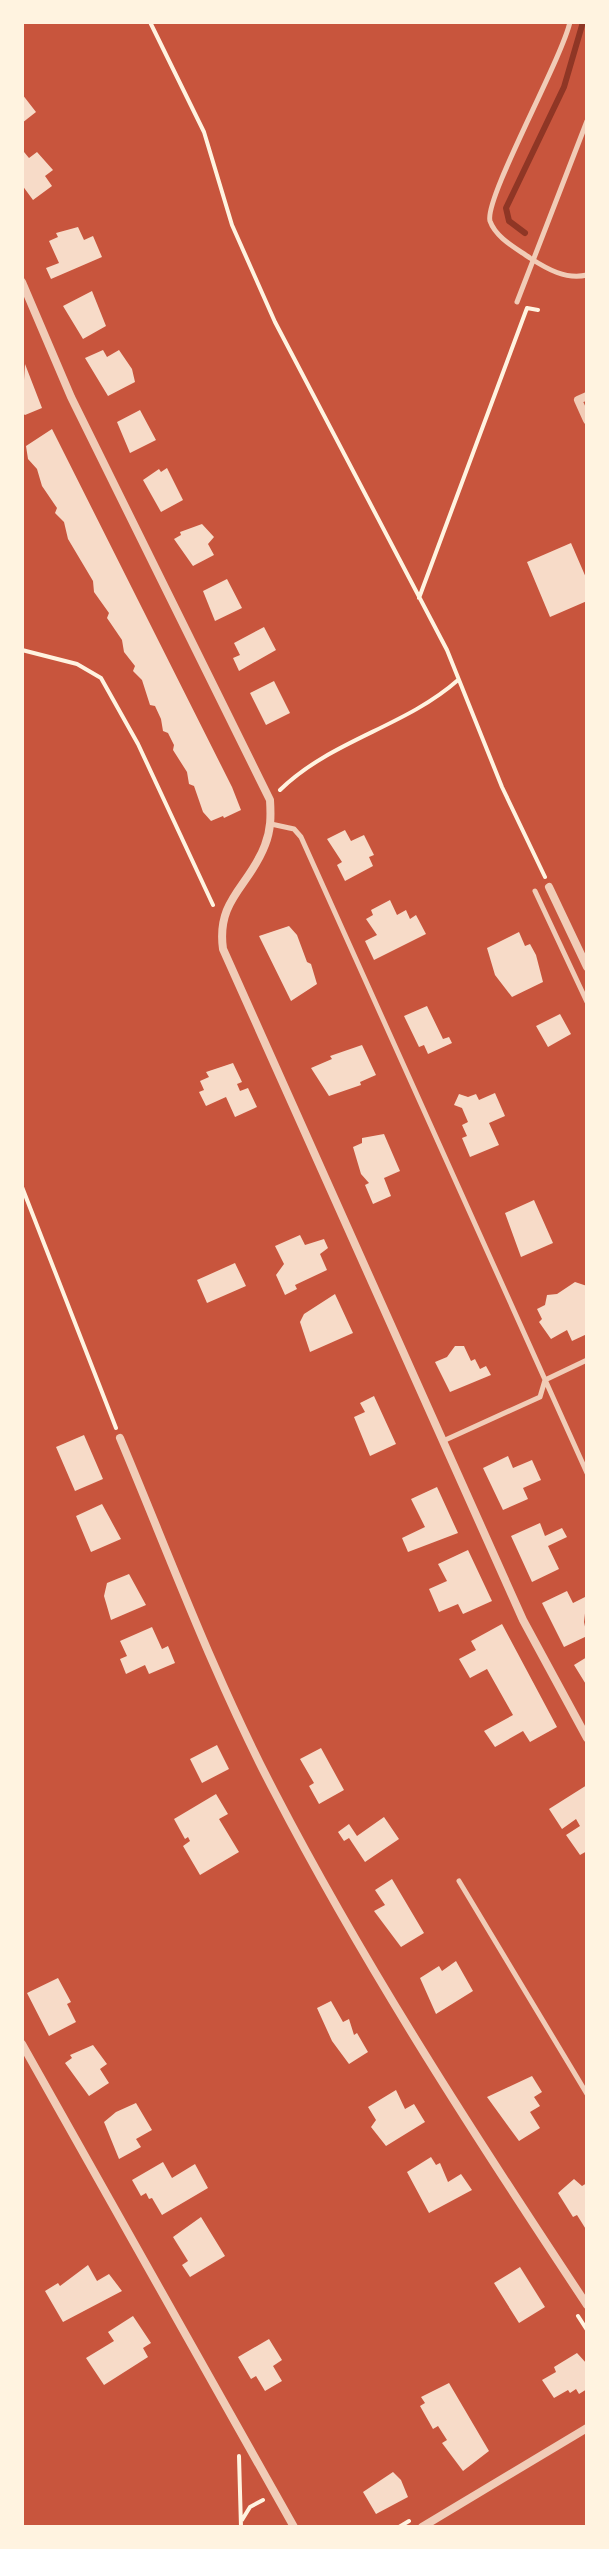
<svg xmlns="http://www.w3.org/2000/svg" width="609" height="2549" viewBox="0 0 609 2549" font-family="Inter,sans-serif">
  <rect width="100%" height="100%" fill="#c8553d"/>
  <g fill="none" stroke-linecap="round" stroke-linejoin="round">
    <path stroke="#8f3625" stroke-width="6" d="M525 233 509 221 506 208 564 87 583 22"/>
  </g>
  <path fill="#f7dbc8" d="M22 94 36 112 22 123Z
    M24 152 29 158 37 152 53 170 45 176 52 186 33 200 22 185Z
    M78 227 84 240 93 236 102 257 51 279 46 268 59 263 49 241 58 237 56 233Z
    M92 291 106 326 83 339 63 306Z
    M103 350 107 357 119 350 132 369 135 382 108 396 85 358Z
    M25 364 42 408 25 415 22 413Z
    M140 410 156 440 130 453 117 422Z
    M52 429 232 787 241 810 224 818 223 816 211 821 203 812 194 786 189 784 187 772 173 750 174 745 168 733 163 731 161 719 155 706 150 705 142 680 133 671 135 666 124 652 122 640 107 618 109 613 94 592 93 581 68 539 64 522 55 513 57 508 42 486 37 469 28 459 26 446Z
    M167 468 183 500 161 512 143 480 159 469 161 472Z
    M202 524 214 537 208 544 214 555 193 566 174 539 181 535 180 532Z
    M571 543 587 580V601L550 617 527 562Z
    M227 579 242 608 215 621 203 591Z
    M264 627 276 650 239 671 233 658 240 655 234 643Z
    M274 681 290 713 266 725 250 693Z
    M345 830 351 841 364 835 374 855 369 857 373 866 345 881 337 865 342 862 327 839Z
    M390 900 397 915 406 910 410 919 416 915 426 934 374 960 365 941 377 935 366 919 373 915 371 910Z
    M289 926 297 935 307 962 311 964 317 984 291 1001 259 936Z
    M519 932 525 946 530 944 536 955 543 982 512 997 495 975 487 948Z
    M427 1006 443 1039 449 1037 452 1043 428 1054 424 1045 419 1047 404 1016Z
    M560 1014 571 1034 548 1047 536 1026Z
    M362 1045 376 1075 360 1082 361 1085 329 1096 311 1068 332 1059 330 1056Z
    M233 1063 242 1082 237 1084 240 1091 248 1088 257 1107 235 1117 226 1097 206 1106 199 1092 204 1090 200 1081 209 1077 206 1072Z
    M495 1093 505 1116 489 1123 499 1145 470 1157 462 1138 467 1136 462 1125 468 1122 462 1108 454 1105 459 1094 468 1097 476 1094 479 1100Z
    M384 1134 400 1171 384 1178 391 1196 373 1204 365 1185 369 1183 361 1174 353 1147 362 1143V1138Z
    M534 1200 553 1243 521 1257 505 1213Z
    M300 1235 305 1245 324 1239 328 1248 320 1254 327 1270 295 1285 297 1289 285 1295 276 1275 284 1264 275 1246Z
    M235 1263 246 1286 207 1303 197 1280Z
    M575 1282 587 1286V1334L572 1341 567 1330 551 1339 539 1322 542 1319 537 1309 545 1305 547 1295 557 1294Z
    M335 1294 353 1333 310 1352 300 1322 304 1314Z
    M455 1346H464L471 1361 475 1359 480 1369 486 1366 491 1375 450 1392 435 1362 447 1357Z
    M374 1396 396 1444 370 1456 354 1417 365 1412 360 1403Z
    M84 1435 103 1479 75 1491 56 1447Z
    M508 1456 513 1468 532 1460 541 1480 523 1488 528 1499 503 1510 483 1468Z
    M437 1487 458 1533 408 1552 402 1538 425 1527 411 1499Z
    M102 1504 121 1539 91 1552 76 1516Z
    M540 1523 545 1536 562 1528 567 1537 548 1546 559 1569 532 1582 511 1536Z
    M468 1550 492 1601 463 1614 458 1604 439 1612 429 1589 447 1581 438 1564Z
    M129 1574 146 1605 111 1620 104 1596 107 1583Z
    M567 1591 573 1603 587 1596 584 1622 587 1636 564 1647 542 1603Z
    M502 1624 557 1727 530 1742 523 1731 495 1747 484 1731 513 1715 487 1669 470 1678 459 1659 476 1650 471 1641Z
    M152 1627 162 1649 168 1646 175 1663 149 1674 145 1665 126 1674 120 1659 127 1656 120 1641Z
    M587 1657V1686L574 1665Z
    M217 1745 229 1769 202 1783 190 1759Z
    M321 1748 344 1790 319 1804 309 1786 314 1783 300 1759Z
    M587 1785V1851L580 1855 566 1835 580 1826 576 1819 562 1829 549 1809Z
    M216 1794 228 1814 219 1819 239 1852 200 1875 183 1846 190 1841 188 1837 185 1839 174 1819Z
    M384 1817 399 1839 365 1862 349 1838 344 1841 338 1832 349 1824 357 1836Z
    M392 1879 424 1933 401 1947 374 1911 385 1905 375 1890Z
    M456 1961 473 1991 436 2014 420 1978 439 1966 442 1971Z
    M58 1978 71 2002 67 2004 76 2022 49 2036 27 1993Z
    M331 2001 343 2022 349 2019 354 2035 357 2033 368 2052 349 2064 332 2041 317 2008Z
    M93 2045 107 2064 100 2069 109 2083 89 2096 65 2063 72 2058 70 2055Z
    M532 2076 542 2092 534 2097 540 2106 530 2112 540 2128 519 2141 487 2097Z
    M396 2090 405 2109 414 2104 425 2122 386 2146 371 2127 376 2120 368 2107Z
    M136 2103 152 2130 136 2139 141 2147 119 2159 104 2122 116 2112Z
    M431 2157 436 2165 440 2163 448 2182 461 2174 472 2190 429 2213 407 2172Z
    M163 2162 172 2178 195 2164 208 2188 162 2215 152 2198 149 2199 146 2193 141 2196 132 2180Z
    M574 2179 582 2186 587 2183V2231L577 2215 573 2217 558 2193Z
    M201 2217 225 2256 190 2277 182 2265 188 2261 173 2237Z
    M88 2265 97 2281 109 2274 122 2291 63 2322 45 2291 58 2283 60 2286Z
    M520 2267 545 2307 519 2323 494 2283Z
    M133 2316 151 2343 143 2348 148 2357 104 2385 86 2358 114 2341 108 2332Z
    M269 2339 282 2360 273 2366 282 2381 265 2391 256 2376 251 2379 238 2357Z
    M577 2353 587 2364V2389L579 2394 576 2389 570 2393 568 2390 554 2398 542 2380 556 2372 554 2367Z
    M449 2383 489 2451 463 2471 442 2443 447 2440 438 2426 433 2429 420 2406 425 2403 421 2397Z
    M393 2472 401 2480 408 2497 376 2514 363 2492Z"/>
  <g fill="none" stroke-linecap="round" stroke-linejoin="round">
    <path stroke="#fff3e0" stroke-width="4" d="M150 22 204 132 232 225 275 322 447 650 502 787 545 877
      M419 598 527 308 538 310
      M22 650 77 664 101 678 138 744 213 905
      M280 790C331 740 405 727 458 680
      M22 1187 116 1428
      M578 2316 587 2330
      M239 2456 241 2527
      M242 2520 250 2507 263 2500
      M399 2527 409 2521"/>
    <path stroke="#f1ccb7" stroke-width="5" d="M570 22C561 61 484 199 490 221 496 238 516 248 530 258 547 269 566 280 587 275
      M517 302 587 121
      M271 824 294 829 301 837 587 1473
      M535 891 587 1002
      M443 1441 540 1397 545 1380 587 1360
      M459 1881 587 2094"/>
    <path stroke="#f1ccb7" stroke-width="8" d="M22 282 71 397 270 800C271 816 271 830 265 845 250 886 216 899 223 949L523 1620 587 1738
      M587 396 578 400 587 420
      M549 887 587 967
      M120 1438C170 1557 215 1679 275 1793 367 1970 477 2139 587 2305
      M22 2044 294 2527
      M422 2527 587 2428"/>
  </g>
  <rect width="609" height="2549" fill="none" stroke="#fff3e0" stroke-width="48"/>
</svg>
